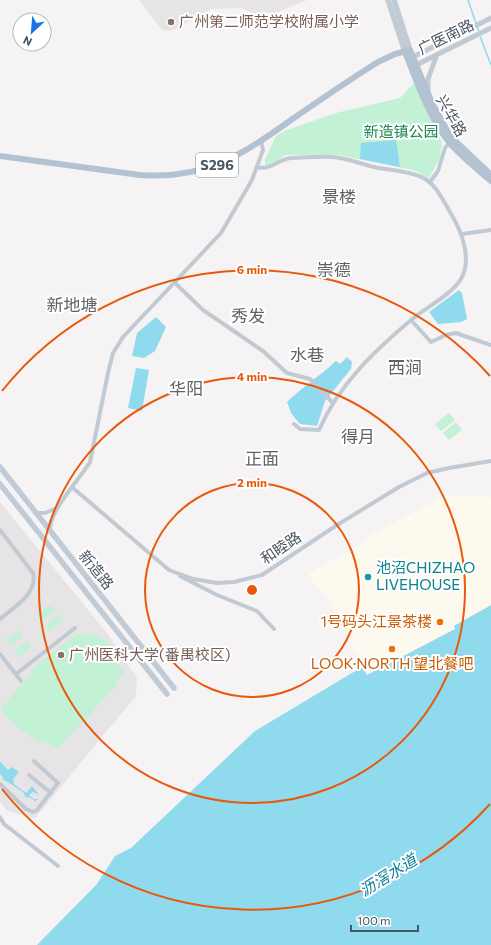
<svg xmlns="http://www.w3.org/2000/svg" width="491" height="945" viewBox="0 0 491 945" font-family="Commissioner,'Noto Sans SC',sans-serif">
  <rect width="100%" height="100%" fill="#f5f3f3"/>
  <path fill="#fdf9ef" d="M447 495 491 497V605L454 625 455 629 367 675 328 599 312 582 309 573 364 543 368 536Z"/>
  <path fill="#e6e4e5" d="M139 0H307L276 13H253L242 8 211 9 171 31 162 30Z
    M0 502 107 633 137 678 136 696 35 818 7 811 0 802Z"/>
  <path fill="#c3f1d5" d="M415 82 442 143 440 158 429 178 413 170 339 155H286L265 168V160L276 136 284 131 336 113 400 98Z
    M449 413 455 420 441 431 435 424Z
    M456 422 462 430 449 440 443 433Z
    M50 605 55 611 42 621 37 614Z
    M58 615 63 621 50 631 45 625Z
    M19 630 23 636 11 646 6 640Z
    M81 633C101 634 116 644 118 665L125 671 116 682 118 684 58 749C47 740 45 745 36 740 24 733 8 719 0 709L29 677 33 668 75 635Z
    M27 641 32 647 19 657 14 651Z"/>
  <path fill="#90daee" d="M396 140 400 167 360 159 361 143Z
    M459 290 462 293 467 319 461 322 438 324 429 312Z
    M156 317 166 327 155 351 144 358 132 356 137 333Z
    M347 357 352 362 351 369 325 401 317 426 300 424 291 413 287 402C302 387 320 376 336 361L340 364Z
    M136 368 149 370 142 411 128 408Z
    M491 605V945H37L97 884 115 856 131 848 255 731 362 667 367 675 455 629 454 626Z
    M0 761 8 770 12 767 19 772 13 779 14 784 26 793 32 786 39 795 33 792 29 795 34 799H39L35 801 29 797 26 798 23 792 3 779V777L0 774Z"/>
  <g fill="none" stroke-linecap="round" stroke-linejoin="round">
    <path stroke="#90daee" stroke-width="1.5" d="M468 0 479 32
      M480 36 491 65"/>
    <path stroke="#c1cad2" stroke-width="4" d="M257 167C271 171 278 159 291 158 306 158 325 155 340 158 352 160 365 165 378 168 391 170 406 171 419 176 434 181 442 198 450 212 461 230 472 257 462 277 455 292 429 306 416 316 377 348 339 384 319 430L300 429 294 424
      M430 182 438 171 445 148 450 142
      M462 234 491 230
      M175 283 203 310 263 351 287 373 310 379 333 403
      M411 320 431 342 446 335 456 333 491 345
      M73 488 169 570 193 579 217 583 234 582 262 575 337 525 399 487 427 473 449 468 491 461
      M35 513H45L57 508
      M0 530 33 573C38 594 14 607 0 619
      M50 530C49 511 80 479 90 462L108 373 113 353 123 337 221 233 252 180 263 150 261 141
      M180 576 217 595 257 611 274 629
      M0 654 21 681
      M16 674 75 628
      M29 775 51 793
      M0 784 26 809 33 812 37 810 58 783 34 761
      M0 817 4 824 58 866"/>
    <path stroke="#c1cad2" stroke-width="5" d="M411 58 491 18
      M414 66 491 28
      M428 91V79L436 57"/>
    <path stroke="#c1cbd6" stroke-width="5.5" d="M388 0 405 52
      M394 0 410 50
      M0 467 174 688
      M0 484 167 694"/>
    <path stroke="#b3c2d1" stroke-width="6" d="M405 52C416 80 429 117 448 141 460 156 476 168 491 181
      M0 156 140 175C204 180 242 155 291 120 320 100 349 80 378 62L395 54 410 50 432 103 450 136 491 175"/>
  </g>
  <g fill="none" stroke="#e8590c" stroke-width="2">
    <circle cx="252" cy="590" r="107"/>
    <circle cx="252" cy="590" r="213"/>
    <path d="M490 804A320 320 0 0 1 2 789M2 391A320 320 0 0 1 490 376"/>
  </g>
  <g fill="#8d6e63" stroke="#fff" stroke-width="1.5">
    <circle cx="171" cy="22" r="4"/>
    <circle cx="61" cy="655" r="4"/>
  </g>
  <circle fill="#0f9aa8" stroke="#fff" stroke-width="1.5" cx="368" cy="577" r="4"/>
  <g fill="#e8710a" stroke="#fff" stroke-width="1.5">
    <circle cx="440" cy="622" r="4"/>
    <circle cx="392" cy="649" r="4"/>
  </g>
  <g text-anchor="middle" stroke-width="4" stroke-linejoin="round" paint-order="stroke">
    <rect fill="#fff" stroke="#808990" stroke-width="1" x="196" y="153" width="42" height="24" rx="3"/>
    <g font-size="14" font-weight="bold" fill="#4a5661">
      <text x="217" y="170">S296</text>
    </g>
    <g font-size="15" fill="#785e54" stroke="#fff" text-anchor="start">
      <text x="179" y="27">广州第二师范学校附属小学</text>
      <text x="69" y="660">广州医科大学(番禺校区)</text>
    </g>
    <g font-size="15" fill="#4a5661" stroke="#fff">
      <text transform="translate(446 37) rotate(-26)" y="5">广医南路</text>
      <text transform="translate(451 116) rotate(60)" y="5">兴华路</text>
      <text transform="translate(281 548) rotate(-34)" y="5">和睦路</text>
      <text transform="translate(96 570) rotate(51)" y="5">新造路</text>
    </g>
    <g font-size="15" fill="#17864f" stroke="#fff">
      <text x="401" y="137">新造镇公园</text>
    </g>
    <g font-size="15" fill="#0d838f" stroke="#fff" text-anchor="start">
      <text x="376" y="573">池沼CHIZHAO<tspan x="376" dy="17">LIVEHOUSE</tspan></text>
    </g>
    <g font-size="15" fill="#c56008" stroke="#fff" text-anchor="end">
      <text x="432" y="627">1号码头江景茶楼</text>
      <text x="392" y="669" text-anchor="middle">LOOK·NORTH 望北餐吧</text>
    </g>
    <g font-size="16" font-style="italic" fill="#0c7c9b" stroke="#fff">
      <text transform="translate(388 875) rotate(-32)" y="6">沥滘水道</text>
    </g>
    <g font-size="17" fill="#5f6368" stroke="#fff">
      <text x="339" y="203">景楼</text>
      <text x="334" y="276">崇德</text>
      <text x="72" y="311">新地塘</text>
      <text x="248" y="322">秀发</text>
      <text x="307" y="361">水巷</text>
      <text x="405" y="374">西涧</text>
      <text x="186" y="395">华阳</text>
      <text x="358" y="443">得月</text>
      <text x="262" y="465">正面</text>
    </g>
  </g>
  <circle cx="252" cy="590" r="6" fill="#e8590c" stroke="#fff" stroke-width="2"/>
  <g font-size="12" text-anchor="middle" font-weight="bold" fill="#e8590c" stroke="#fff" stroke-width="4" stroke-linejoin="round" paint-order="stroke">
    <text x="252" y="274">6 min</text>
    <text x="252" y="381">4 min</text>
    <text x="252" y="487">2 min</text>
  </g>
  <g transform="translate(32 32) rotate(206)"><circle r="19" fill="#ffffff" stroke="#b7bbc0"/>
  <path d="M0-3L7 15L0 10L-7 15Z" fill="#1a73e8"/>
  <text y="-6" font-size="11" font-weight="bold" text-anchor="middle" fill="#4a5661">N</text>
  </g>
  <path d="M351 925v6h67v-6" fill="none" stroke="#4a5661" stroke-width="2"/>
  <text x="357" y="925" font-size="12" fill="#4a5661" stroke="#ffffff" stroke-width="3" paint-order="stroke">100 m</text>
</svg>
